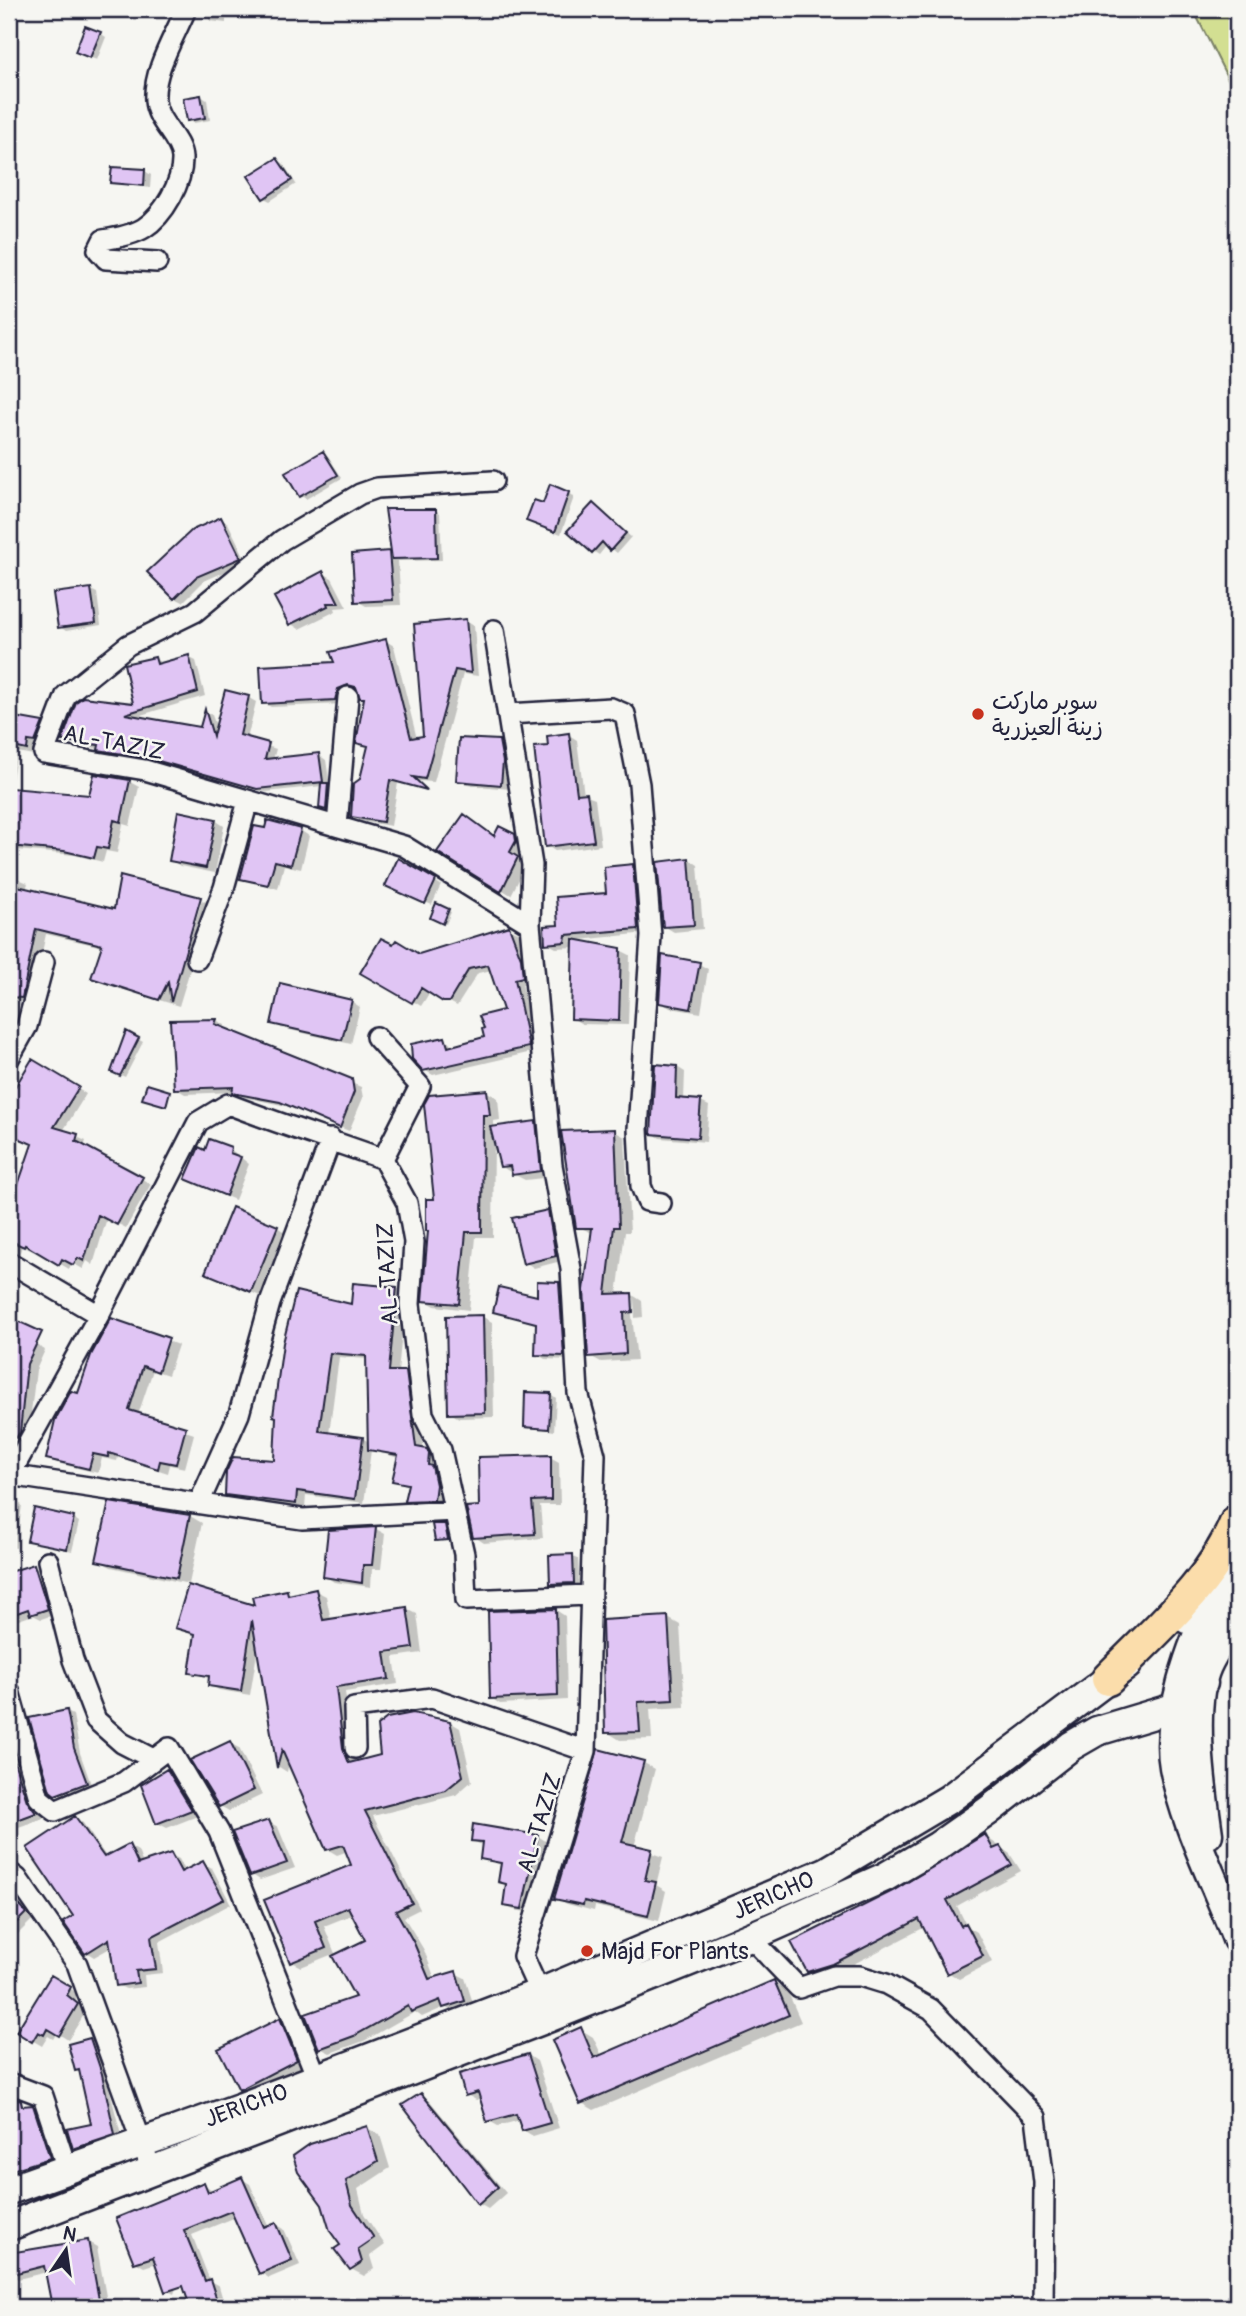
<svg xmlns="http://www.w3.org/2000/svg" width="1246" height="2316" viewBox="0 0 1246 2316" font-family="Pangolin,'Playpen Sans Arabic',sans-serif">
  <rect width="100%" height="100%" fill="#f6f6f2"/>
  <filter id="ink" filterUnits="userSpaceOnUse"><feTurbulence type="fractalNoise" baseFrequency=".0143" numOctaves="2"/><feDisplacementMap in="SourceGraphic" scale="14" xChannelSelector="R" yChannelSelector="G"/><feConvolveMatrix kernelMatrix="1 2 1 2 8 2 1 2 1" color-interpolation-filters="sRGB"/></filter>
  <g filter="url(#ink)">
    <path fill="#d3df92" stroke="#7a8066" stroke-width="2" d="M1193 9H1237V97Z"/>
    <path fill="#0003" fill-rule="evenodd" d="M210 9H226V23L210 21Z
      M100 33 106 37 97 60 83 55Z
      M201 96 207 100 210 120 194 123 188 120Z
      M277 160 283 163 296 184 270 201 264 198Z
      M145 171 151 175 150 188 112 182Z
      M323 453 328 456 342 478 306 499 300 495Z
      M568 493 574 497 561 534 533 524Z
      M593 505 631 537 617 553 607 545 599 555 593 551Z
      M435 510 440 513 442 560 398 561 401 605 366 606 357 601 389 553 393 556Z
      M221 519 228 523 247 562 204 581 183 602 175 598Z
      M323 573 332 578 347 607 335 608 336 611 299 629 290 623Z
      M91 590 97 593 101 625 66 631 60 627Z
      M466 621 474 626 478 676 463 674 434 782 417 781 430 792 398 783 391 826 361 821 353 816 369 747 358 742 365 699 358 688 346 694 344 704 271 707 263 703 386 641 394 646 417 739 425 737Z
      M188 657 196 661 205 696 134 717 201 729 206 712 212 715 217 729 226 692 249 698 256 702 247 739 276 749 273 760 319 755 326 760 330 786 334 788 332 812 321 807 322 786 266 792 64 740 135 705 155 659 164 664Z
      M9 718 42 724 54 731 39 756 17 752 10 790 91 797 95 776 130 782 139 787 130 826 123 824 117 853 106 851 103 862 75 855 16 850 9 846 12 792 9 795Z
      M569 735 577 740 584 795 595 799 601 845 555 851 547 846 549 748Z
      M499 742 508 748 512 768 510 789 467 785 458 780Z
      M215 820 224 826 215 873 180 866 171 860Z
      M300 830 309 836 301 869 284 865 278 889 242 878Z
      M514 836 524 841 518 859 527 864 511 895 440 852Z
      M689 859 698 865 703 929 674 932 664 926Z
      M399 860 441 885 432 905 393 888Z
      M633 866 641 871 646 933 570 941 620 950 630 955 628 1025 582 1024 572 1018 574 947 556 948 547 943 608 895Z
      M9 875 28 883 26 890 115 911 199 899 170 994 173 995 202 900 210 904 179 1006 103 983 93 978 103 947 46 934 31 1003 9 1000Z
      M437 906 451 912 446 924 432 917Z
      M509 928 518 932 529 964 530 981 522 984 536 1051 433 1075 424 1070 445 1039 454 1047 486 1038 506 1011 492 970 478 973 457 1006 430 992 421 1006 363 972Z
      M699 964 708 969 701 1013 670 1008 661 1002Z
      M351 1001 360 1007 351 1044 282 1028 273 1023Z
      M216 1020 225 1025 224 1030 361 1087 363 1098 349 1131 291 1107 244 1097 234 1092 185 1094 175 1088Z
      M127 1033 143 1042 125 1077 119 1074Z
      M33 1061 86 1094 63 1131 86 1141 84 1147 151 1184 126 1228 107 1218 93 1265 87 1261 83 1269 72 1263 69 1269 35 1249 33 1251 22 1246 19 1255 9 1260V1185L19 1188 34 1144 9 1133V1101Z
      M677 1067 685 1072 684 1100 701 1102 709 1106 706 1142 660 1138 652 1133Z
      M487 1092 498 1098 500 1120 494 1121V1128L535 1122 547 1129 552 1177 525 1180 513 1174 501 1166 494 1141 493 1237H476L469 1310 435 1306 424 1300 436 1201Z
      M169 1093 168 1106 147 1099Z
      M614 1131 625 1137 630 1232H625L617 1295 631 1294 642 1301 643 1317 635 1318 634 1298H630L637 1360 601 1362 590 1356 593 1233 578 1227Z
      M230 1149 249 1164 235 1200 197 1184Z
      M547 1212 557 1217 565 1260 534 1268 525 1262Z
      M277 1227 286 1233 260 1296 207 1273Z
      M559 1283 568 1288 572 1360 545 1359 537 1354 538 1325 495 1311 538 1298Z
      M354 1284 397 1288 406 1294 398 1372 414 1378 424 1451 436 1457 445 1491 443 1504 415 1505 406 1500 409 1486 394 1480 399 1458 371 1450 364 1503 306 1495 305 1508 236 1499 227 1494 275 1462 352 1306ZM339 1357 368 1359 369 1442 362 1438 329 1434Z
      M483 1317 492 1322 494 1417 459 1418 450 1413Z
      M112 1320 178 1345 168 1375 153 1370 138 1415 194 1434 185 1468 170 1465 168 1473 118 1457 117 1461 102 1458 98 1473 57 1463 48 1458Z
      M9 1342 36 1345 45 1350 36 1370 28 1438 9 1464Z
      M551 1394 556 1398 554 1431 526 1426Z
      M550 1457 559 1462 560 1505H540L543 1538 484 1543 475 1537 480 1508Z
      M9 1498 22 1505 16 1548 9 1547Z
      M190 1516 202 1523 189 1584 111 1567 98 1560Z
      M73 1518 79 1522 72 1551 29 1540Z
      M444 1526 450 1541H439L436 1540Z
      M376 1529 385 1534 381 1569H372L371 1587 334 1582 325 1576Z
      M572 1556 578 1559 579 1586 557 1587 551 1583Z
      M34 1566 43 1571 56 1614 41 1619 33 1615 13 1622 9 1620V1574Z
      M316 1591 326 1596 331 1620 407 1609 417 1614 422 1653 394 1657 398 1684 345 1692 355 1763 382 1756 450 1722 460 1728 472 1781 456 1795 373 1816 420 1909 404 1917 424 1950 435 1979 455 1973 465 1978 474 2006 454 2012 445 2007 422 2017 415 2012 364 2041 330 2053 320 2048 358 1997 333 1954 301 1967 291 1962 266 1901 353 1866 348 1851 337 1855 327 1849 289 1763 287 1772 279 1767 258 1647 250 1695 219 1690 210 1685 211 1679 191 1672 197 1636 177 1627 256 1608 286 1592 293 1595ZM354 1914 368 1941 336 1956 324 1926Z
      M556 1610 565 1616 567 1700 500 1704 491 1698Z
      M668 1618 680 1625 685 1707 650 1709 652 1739 620 1740 607 1732Z
      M67 1712 73 1715 80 1753 92 1787 62 1797 56 1794Z
      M9 1735 17 1739 36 1808 44 1818 13 1829 9 1827Z
      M229 1743 239 1748 262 1795 229 1811 220 1806Z
      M599 1751 644 1763 655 1769 634 1847 663 1857 656 1885 666 1891 659 1921 595 1906 594 1911 567 1904 556 1898Z
      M167 1771 177 1777 200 1815 167 1828 157 1823Z
      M75 1818 83 1823 107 1858 129 1846 138 1851 143 1864 171 1855 179 1859 186 1872 203 1863 212 1868 231 1904 159 1942 163 1973 144 1975 145 1987 126 1989 117 1985 112 1947 94 1957 86 1952 76 1916Z
      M269 1822 278 1827 295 1868 260 1880 251 1874Z
      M538 1836 547 1842 532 1913 514 1910 504 1905 508 1886 500 1882 502 1865 481 1858 483 1846 472 1840Z
      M985 1836 1010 1854 1021 1871 957 1906 967 1926 977 1932 992 1962 959 1979 949 1973 925 1927 844 1969 819 1977 808 1971 894 1893Z
      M9 1892 34 1918 9 1943Z
      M51 1977 79 1994 75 2002 87 2010 68 2040 57 2033 53 2039 48 2036 42 2046 18 2032Z
      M774 1982 787 1990 801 2022 594 2110 582 2103 580 2029 593 2037 602 2056Z
      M280 2020 289 2025 305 2065 249 2094 240 2088Z
      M90 2039 98 2044 122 2139 83 2153 75 2148 93 2125 81 2072 77 2070Z
      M528 2055 537 2061 559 2128 533 2136 523 2130 520 2120 498 2126 489 2121 482 2098 476 2100 467 2095Z
      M421 2095 430 2101 506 2193 488 2209 479 2204Z
      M9 2099 45 2114 61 2164 9 2180Z
      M367 2128 380 2135 390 2168 358 2189 364 2214 385 2245 370 2256 374 2269 364 2276 351 2269 324 2205Z
      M242 2179 250 2184 269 2227 276 2224 284 2229 300 2265 269 2278 261 2273 236 2217 192 2235 210 2281 219 2286 225 2307H192L181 2273 174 2294 166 2290 157 2263 144 2267 135 2262 204 2184 213 2191Z
      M88 2242 97 2247 108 2307H54L47 2272 18 2279 9 2274V2256Z"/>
    <path fill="#e0c5f4" stroke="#22223b" stroke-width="2" d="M85 26 101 32 90 58 75 52Z
      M201 95 205 118 187 121 183 98Z
      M277 158 292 180 263 199 248 176Z
      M112 167 145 169 144 186 110 183Z
      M323 451 338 475 299 497 285 473Z
      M550 484 569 492 555 532 526 521 534 500 543 503Z
      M593 503 626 533 610 551 602 542 592 553 567 531Z
      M385 509H436L437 558 392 559Z
      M221 517 241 558 196 577 174 599 147 572 192 530Z
      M389 551 393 600 355 602 352 554Z
      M323 571 339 603H327L328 606 289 625 274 597Z
      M91 588 96 623 58 628 53 593Z
      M466 619 471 673 455 670 425 779 413 777 427 790 390 780 383 822 351 817 353 784 360 779 368 746 356 743 364 698H360L356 687 348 685 338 689 335 700 262 704 260 666 334 662 330 652 386 639 411 738 423 736 414 624Z
      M189 655 198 692 125 714 200 727 205 709 213 736 225 690 249 696 240 735 269 743 265 759 319 753 323 782 257 789 148 758 98 750 99 745 62 741 76 702 83 697 133 703 124 664 155 657 157 664Z
      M9 716 43 722 35 742 28 741 27 750 9 746Z
      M569 733 577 794 587 793 594 841 545 847 534 747 548 746 547 736Z
      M459 738 499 740 503 762 501 785 456 781Z
      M94 774 130 780 121 822 114 820 108 849 97 847 94 858 64 851 9 846 11 788 89 795Z
      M321 783H328L326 810 319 808Z
      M178 811 216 819 206 868 169 861Z
      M464 814 494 836 499 826 515 834 516 841 510 852 518 857 501 892 437 852Z
      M267 820 301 829 291 865 275 861 268 885 240 879 254 826 265 828Z
      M398 858 436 880 425 904 385 886Z
      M689 858 694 925 663 927 657 862Z
      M633 864 638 929 566 935 565 942 545 944 544 926 558 925 556 897 606 893 604 867Z
      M120 876 201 897 171 1002 168 982 159 1000 91 978 102 945 36 929 22 998 9 997V884L114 909Z
      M436 903 449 909 443 924 430 918Z
      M509 926 521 958 523 977 515 979 529 1047 423 1071 412 1059 411 1044 445 1037 448 1047 484 1037 482 1029 484 1028 479 1016 503 1010 488 965 469 969 449 1002H443L421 988 412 1003 360 973 381 938 393 944 396 940 419 954Z
      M573 939 621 948 619 1021 571 1019Z
      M662 955 700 962 691 1009 659 1003Z
      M280 983 352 1000 342 1040 271 1024Z
      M217 1019 215 1024 352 1079 354 1092 340 1128 280 1102 232 1093 233 1087 174 1089 170 1020Z
      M126 1031 139 1038 120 1076 111 1072Z
      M32 1059 79 1087 54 1127 78 1134 76 1141 143 1177 117 1225 98 1215 84 1261 78 1258 73 1265 62 1259 59 1265 25 1245 24 1247 9 1240V1181L18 1185 32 1144 9 1134V1097Z
      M655 1064 677 1066 676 1098 701 1100 698 1138 651 1134Z
      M147 1084 170 1091 166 1106 142 1099Z
      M487 1090 490 1115H483L482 1232H466L459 1304 422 1301 428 1231H426V1199H434L424 1104 429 1095Z
      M536 1121 541 1171 512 1175 510 1166 500 1167 490 1127Z
      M615 1129 619 1227H614L606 1294 632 1293 633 1312 624 1313 626 1354 588 1357 584 1290 592 1228H576L561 1131Z
      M209 1139 231 1147 230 1153 241 1157 226 1196 185 1179 199 1147 205 1150Z
      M232 1207 278 1226 251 1292 205 1273Z
      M548 1210 556 1256 523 1264 512 1218Z
      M537 1281 559 1282 564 1356 535 1355 536 1323 493 1312 499 1287 537 1296Z
      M353 1283 397 1287 389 1371H406L416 1447 427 1449 429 1454 428 1465 432 1466 436 1485 434 1500 404 1501 408 1484 392 1481 398 1455 368 1450 366 1356 330 1353 319 1431 363 1437 355 1499 297 1491 296 1504 225 1495 226 1472 233 1457 274 1460 276 1417 273 1416 283 1343 296 1291 351 1304Z
      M483 1315 485 1413 448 1414 446 1316Z
      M9 1317 42 1332 27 1364 20 1432 16 1438H9Z
      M111 1318 169 1338 158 1372 143 1366 129 1410 186 1427 176 1464 160 1461 158 1469 109 1453 108 1457 93 1454 89 1469 46 1459 55 1420 71 1391 78 1393 91 1355Z
      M525 1392 551 1393 549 1429 524 1427Z
      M551 1455V1500L532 1501 535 1534 473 1538 466 1507 479 1506 478 1457Z
      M109 1502 190 1515 177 1578 96 1561Z
      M34 1508 74 1517 67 1549 27 1541Z
      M432 1524H445L448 1540 435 1541Z
      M376 1527 372 1565H363L362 1583 323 1577 328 1530Z
      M573 1554 574 1583 550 1584 549 1555Z
      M34 1564 48 1609 30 1615 28 1609 9 1616V1572Z
      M188 1585 254 1605 252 1597 287 1590 288 1595 316 1589 323 1620 407 1607 413 1648 385 1652 389 1679 336 1687 343 1748 349 1763 380 1755 377 1726 387 1718 413 1713 450 1721 463 1776 446 1790 365 1811 412 1903 396 1911 414 1943 429 1979 456 1971 465 2001 443 2008 440 2000 411 2012 408 2006 354 2036 319 2049 305 2014 355 1997 332 1956 365 1940 348 1907 315 1921 326 1948 290 1963 264 1900 351 1865 343 1845 326 1850 282 1750 277 1768 252 1620 241 1691 208 1686 209 1676 189 1673 195 1634 175 1628Z
      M556 1609 558 1696 490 1699 488 1611Z
      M668 1616 673 1700 638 1702 640 1732 605 1733 602 1620Z
      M67 1710 74 1748 87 1783 55 1795 50 1791 29 1718Z
      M230 1741 254 1790 219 1807 190 1760Z
      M9 1746 27 1801 36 1813 9 1823Z
      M598 1749 644 1761 622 1842 652 1849 645 1880 656 1882 648 1916 584 1901 583 1905 554 1899Z
      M167 1769 192 1810 156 1824 141 1785Z
      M75 1816 104 1857 129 1844 138 1864 171 1853 181 1872 203 1861 224 1899 151 1937 156 1969 136 1971 138 1983 116 1986 109 1939 85 1954 63 1922 73 1916 27 1848Z
      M269 1820 287 1863 250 1876 232 1832Z
      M473 1824 538 1835 522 1909 503 1906 506 1884 498 1882 501 1863 480 1859 482 1842 471 1841Z
      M985 1834 993 1849 1000 1846 1012 1865 947 1900 961 1926 966 1923 983 1956 947 1974 919 1919 833 1964 807 1972 791 1942 893 1891Z
      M9 1893 26 1913 9 1930Z
      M51 1975 71 1987 67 1995 78 2004 59 2036 47 2029 44 2035 38 2032 32 2042 16 2032Z
      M774 1980 789 2015 580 2104 552 2040 581 2027 594 2058Z
      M280 2018 297 2060 239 2090 218 2049Z
      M90 2038 102 2074 115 2135 73 2149 67 2129 91 2124 79 2070 75 2071 68 2044Z
      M528 2054 550 2123 522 2131 516 2114 487 2122 478 2092 465 2096 459 2074Z
      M421 2093 498 2187 478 2205 402 2105Z
      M9 2096 21 2101 22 2106 33 2105 50 2158 9 2171Z
      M367 2126 378 2161 346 2181 352 2205 374 2238 358 2249 362 2262 350 2270 334 2249 340 2245 330 2231 322 2205 298 2172 293 2156 310 2144Z
      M242 2177 264 2227 276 2222 292 2260 259 2274 231 2211 184 2230 205 2281 210 2279 219 2307H190L183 2286 165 2292 153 2257 134 2263 116 2218 204 2182 208 2192Z
      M88 2240 100 2305 52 2307 44 2266 9 2275V2253Z"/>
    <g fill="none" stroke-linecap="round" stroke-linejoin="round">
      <defs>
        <path id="street" d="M157 262 106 259 98 250 103 240C116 238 133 235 144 228 164 215 183 182 182 158 181 138 156 122 155 100 153 70 175 36 186 9
          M493 481 377 488 360 494 282 540 195 612 128 645 66 695 44 753 145 770 404 846 530 924 552 1165 571 1269 578 1393 595 1455 586 1751 523 1956 544 2002
          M494 630 532 865 530 924
          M508 714 611 708 625 714 639 784 651 936 638 1129 641 1186 647 1201 661 1203
          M337 826 348 697
          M197 959 224 888 248 801
          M376 1037 420 1086 383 1159
          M9 1058 27 1026 44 962
          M9 1262 99 1315
          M9 1475 302 1519 454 1511
          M10 1475 99 1315 198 1122 228 1104C279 1124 331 1140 383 1159L407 1203 414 1242 410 1304 423 1414 441 1450 464 1554 466 1600 589 1595
          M199 1503 239 1414 270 1303 331 1139
          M48 1561 73 1660 96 1720 122 1743 153 1759
          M9 1691 39 1798 55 1811 124 1782 169 1748 219 1832 317 2078
          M355 1748 354 1708 432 1698 586 1751
          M9 1872 17 1878 77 1964 152 2171
          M750 1937 799 1988 834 1976H860L886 1984 931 2009 1036 2117 1044 2182 1043 2307
          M9 2083 43 2096 67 2169"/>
        <path id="secondary" d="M1214 1602C1191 1642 1165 1720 1174 1767 1185 1826 1216 1883 1237 1939
          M1187 1619 1232 1569
          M1208 1834C1202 1792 1189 1706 1207 1666 1215 1648 1228 1632 1237 1615
          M9 2190 242 2107 540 1993 826 1872 949 1799 1127 1665
          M9 2226 550 2017 750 1937 885 1877 938 1846 988 1811 1071 1746 1097 1731 1177 1707 1203 1683"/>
        <path id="primary" d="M1108 1679C1154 1631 1212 1584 1237 1521"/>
      </defs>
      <use href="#street" stroke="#22223b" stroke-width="24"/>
      <use href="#secondary" stroke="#22223b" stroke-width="33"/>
      <use href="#primary" stroke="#22223b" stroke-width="37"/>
      <use href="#street" stroke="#f6f6f2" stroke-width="19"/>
      <use href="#secondary" stroke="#f6f6f2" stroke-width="28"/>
      <use href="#primary" stroke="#fbddab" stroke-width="32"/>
    </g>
  </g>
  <g fill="#c8321e" stroke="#f6f6f2" stroke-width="2.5">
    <circle cx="978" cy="714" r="7"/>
    <circle cx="587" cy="1951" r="7"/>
  </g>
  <g text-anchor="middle" stroke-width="5" stroke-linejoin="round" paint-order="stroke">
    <g font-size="23" fill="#22223b" stroke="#f6f6f2" text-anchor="start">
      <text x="992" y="709">سوبر ماركت<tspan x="992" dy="26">زينة العيزرية</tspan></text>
      <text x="601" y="1959">Majd For Plants</text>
    </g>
    <g font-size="23" fill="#22223b" stroke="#f6f6f2">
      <text transform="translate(114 742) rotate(11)" y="8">AL-TAZIZ</text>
      <text transform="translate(387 1274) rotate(-93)" y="8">AL-TAZIZ</text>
      <text transform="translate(539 1823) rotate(-73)" y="8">AL-TAZIZ</text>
      <text transform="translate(773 1895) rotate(-24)" y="8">JERICHO</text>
      <text transform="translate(246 2105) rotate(-20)" y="8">JERICHO</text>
    </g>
  </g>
  <rect width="1246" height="2316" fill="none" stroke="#f6f6f2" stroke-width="35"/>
  <rect x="18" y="18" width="1211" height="2281" fill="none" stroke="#22223b" stroke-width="2.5" filter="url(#ink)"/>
  <g transform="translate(66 2250) rotate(13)" stroke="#f6f6f2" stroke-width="5" paint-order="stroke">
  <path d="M0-5L12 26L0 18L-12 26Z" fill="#22223b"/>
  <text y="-10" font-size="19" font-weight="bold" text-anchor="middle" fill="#22223b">N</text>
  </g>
</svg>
